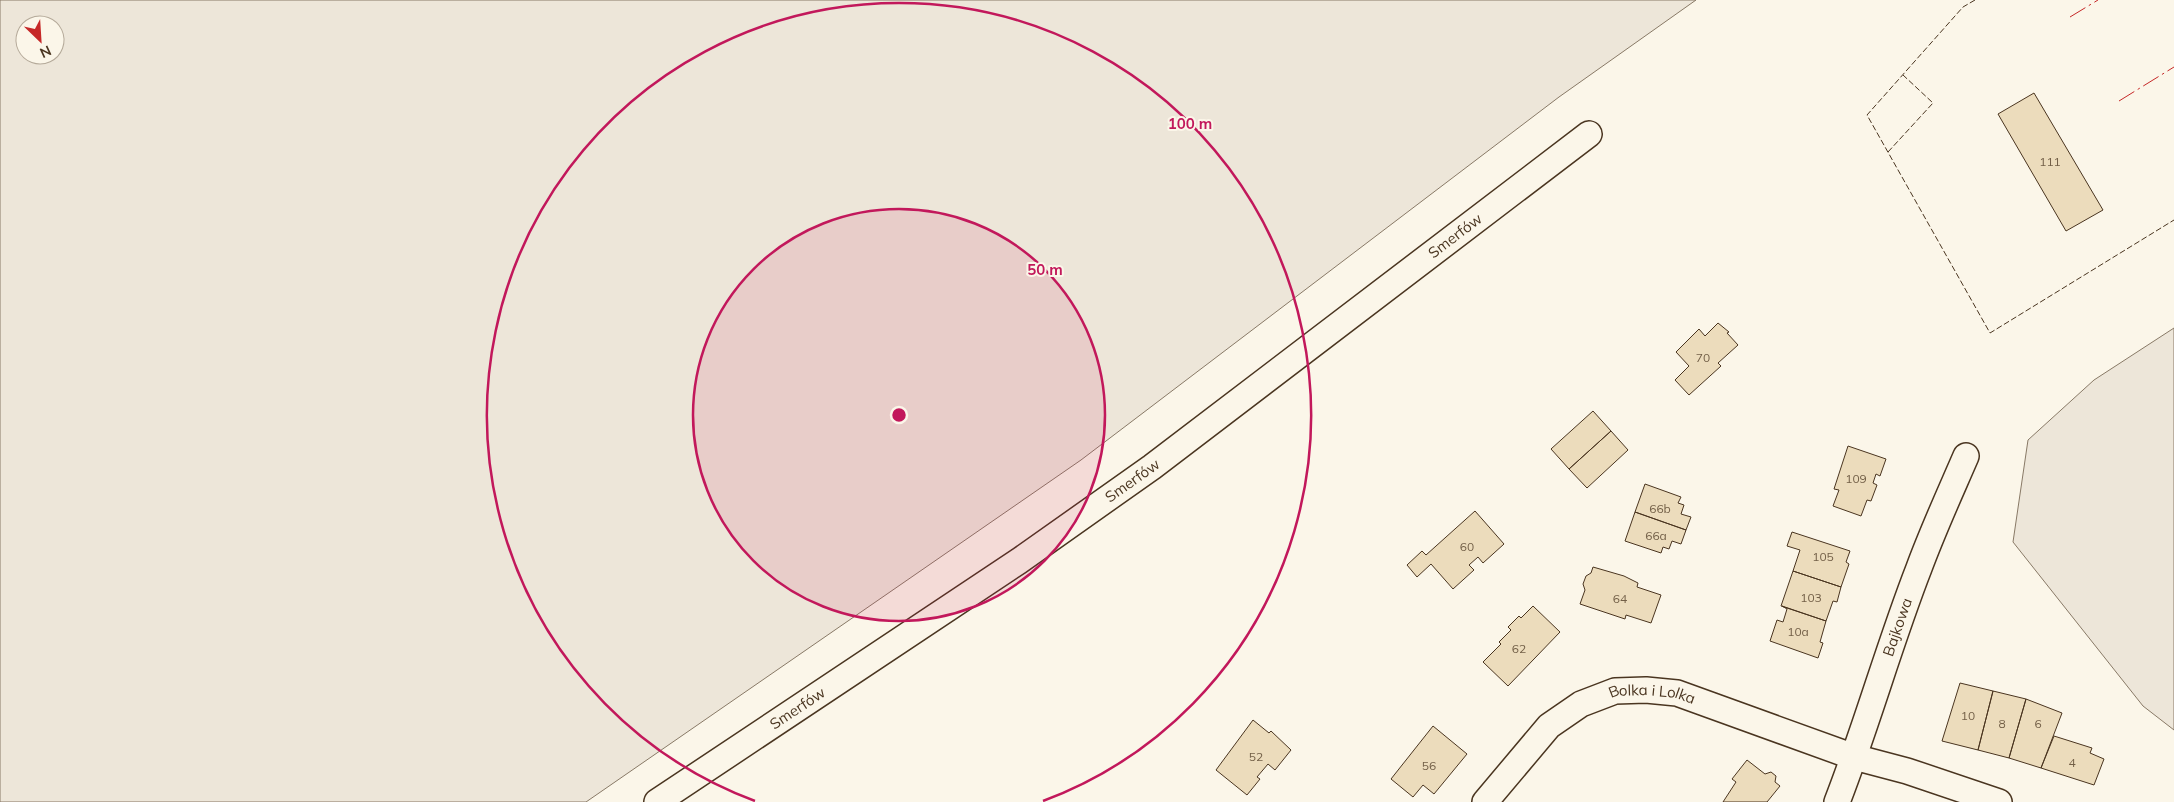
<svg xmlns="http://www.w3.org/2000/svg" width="2174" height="802" viewBox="0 0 2174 802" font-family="Mulish,sans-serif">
  <rect width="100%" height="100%" fill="#fbf6e9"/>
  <path fill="#ede6d9" stroke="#887966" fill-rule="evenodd" d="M0 0H1696L1559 97 1081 460 586 802H0ZM25 25H55V55H25Z
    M2174 328V730L2143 706 2013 542 2028 440 2094 380Z"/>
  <path fill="#ecdcbc" stroke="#4a3520" d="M2034 93 2103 210 2066 231 1998 114Z
    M1718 323 1729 332 1727 333 1738 345 1718 363 1721 366 1689 395 1675 380 1689 366 1676 352 1699 329 1705 336Z
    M1593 411 1611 431 1569 469 1551 449Z
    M1611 431 1628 450 1587 488 1569 469Z
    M1848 446 1886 459 1880 476 1876 474 1873 483 1877 485 1871 501 1867 500 1861 516 1833 506 1839 490 1834 489Z
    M1645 484 1681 497 1678 503 1684 505 1681 514 1691 517 1686 530 1635 512Z
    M1475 511 1504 544 1483 563 1478 557 1469 565 1474 570 1453 589 1431 564 1417 577 1407 565 1422 551 1426 555Z
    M1635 512 1686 530 1681 544 1672 541 1669 549 1663 547 1661 553 1625 541Z
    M1792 532 1850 551 1846 562 1849 564 1841 587 1793 571 1800 550 1787 546Z
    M1593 567 1624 576 1638 583 1637 587 1661 595 1651 623 1626 615 1625 619 1580 604 1585 590 1583 584 1586 576 1591 573Z
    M1793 571 1841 587 1837 602 1833 601 1826 621 1781 606Z
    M1533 606 1560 632 1508 686 1483 662 1501 644 1499 642 1511 630 1508 627 1519 616 1521 618Z
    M1782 606 1826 621 1820 642 1823 643 1818 658 1770 641 1777 620 1783 622 1787 609Z
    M1960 683 1993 691 1978 750 1942 741Z
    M1993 691 2026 699 2009 758 1978 750Z
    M2026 699 2062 713 2041 768 2009 758Z
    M1253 720 1269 733 1271 731 1291 750 1275 770 1268 764 1257 777 1260 779 1247 795 1216 770Z
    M1433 726 1467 754 1434 794 1423 785 1413 797 1391 779Z
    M2054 736 2092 748 2090 753 2104 759 2094 785 2041 768Z
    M1747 760 1765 774 1771 772 1776 776 1775 782 1780 786 1767 802H1723L1736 782 1732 779Z"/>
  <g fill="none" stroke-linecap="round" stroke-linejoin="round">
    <defs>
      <g id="street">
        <path id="s1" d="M657 802 1019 561 1152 467 1589 134"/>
        <path id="s2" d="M1485 802 1549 726 1581 704 1615 691 1646 690 1677 693 1854 757 1907 771 1999 802"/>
        <path id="s3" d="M1837 802C1867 725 1889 645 1919 568 1933 530 1950 493 1966 456"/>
      </g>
    </defs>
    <use href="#street" stroke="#4a3520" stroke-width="28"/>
    <use href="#street" stroke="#fbf6e9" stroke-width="25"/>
    <path stroke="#4a3520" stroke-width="1" stroke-dasharray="6 2.5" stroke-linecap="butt" d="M1975 0 1963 7 1867 115 1990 333 2174 220
      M1888 152 1933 103 1903 75"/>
    <path stroke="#c62828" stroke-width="1" stroke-dasharray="18 4 2.5 4" stroke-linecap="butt" d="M2070 17 2098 0
      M2119 101 2174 67"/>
  </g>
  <circle cx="899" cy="415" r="206" fill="#c2185b" fill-opacity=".12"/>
  <g fill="none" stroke="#c2185b" stroke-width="2.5">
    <circle cx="899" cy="415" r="206"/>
    <path d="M755 801A412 412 0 1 1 1043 801"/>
  </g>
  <g text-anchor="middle" stroke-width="4" stroke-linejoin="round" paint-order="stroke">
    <g font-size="12" fill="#725f47">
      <text x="2050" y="166">111</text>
      <text x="1703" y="362">70</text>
      <text x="1856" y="483">109</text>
      <text x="1660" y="513">66b</text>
      <text x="1656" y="540">66a</text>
      <text x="1467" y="551">60</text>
      <text x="1823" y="561">105</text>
      <text x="1811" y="602">103</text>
      <text x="1620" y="603">64</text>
      <text x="1798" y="636">10a</text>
      <text x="1519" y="653">62</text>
      <text x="1968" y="720">10</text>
      <text x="2002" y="728">8</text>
      <text x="2038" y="728">6</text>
      <text x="1256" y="761">52</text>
      <text x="2072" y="767">4</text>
      <text x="1429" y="770">56</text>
    </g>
    <g font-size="15" fill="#4a3520" stroke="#fbf6e9">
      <text dy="5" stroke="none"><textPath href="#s1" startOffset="979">Smerfów</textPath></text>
      <text dy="5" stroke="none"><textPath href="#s1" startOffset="574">Smerfów</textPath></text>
      <text dy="5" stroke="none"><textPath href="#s3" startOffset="185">Bajkowa</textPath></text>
      <text dy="5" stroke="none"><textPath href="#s2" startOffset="212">Bolka i Lolka</textPath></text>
      <text dy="5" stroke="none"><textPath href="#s1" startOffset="169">Smerfów</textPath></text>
    </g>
  </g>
  <circle cx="899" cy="415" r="8" fill="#c2185b" stroke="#fbf6e9" stroke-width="2.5"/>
  <g font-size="15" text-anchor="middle" font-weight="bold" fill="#c2185b" stroke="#fbf6e9" stroke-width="4" stroke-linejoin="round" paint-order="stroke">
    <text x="1190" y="129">100 m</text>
    <text x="1045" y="275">50 m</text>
  </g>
  <g transform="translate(40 40) rotate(155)"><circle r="24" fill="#fbf6e9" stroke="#b4a999"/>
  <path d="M0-4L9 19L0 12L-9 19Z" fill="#c62828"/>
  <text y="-8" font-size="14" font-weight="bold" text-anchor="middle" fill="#4a3520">N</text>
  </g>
</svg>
